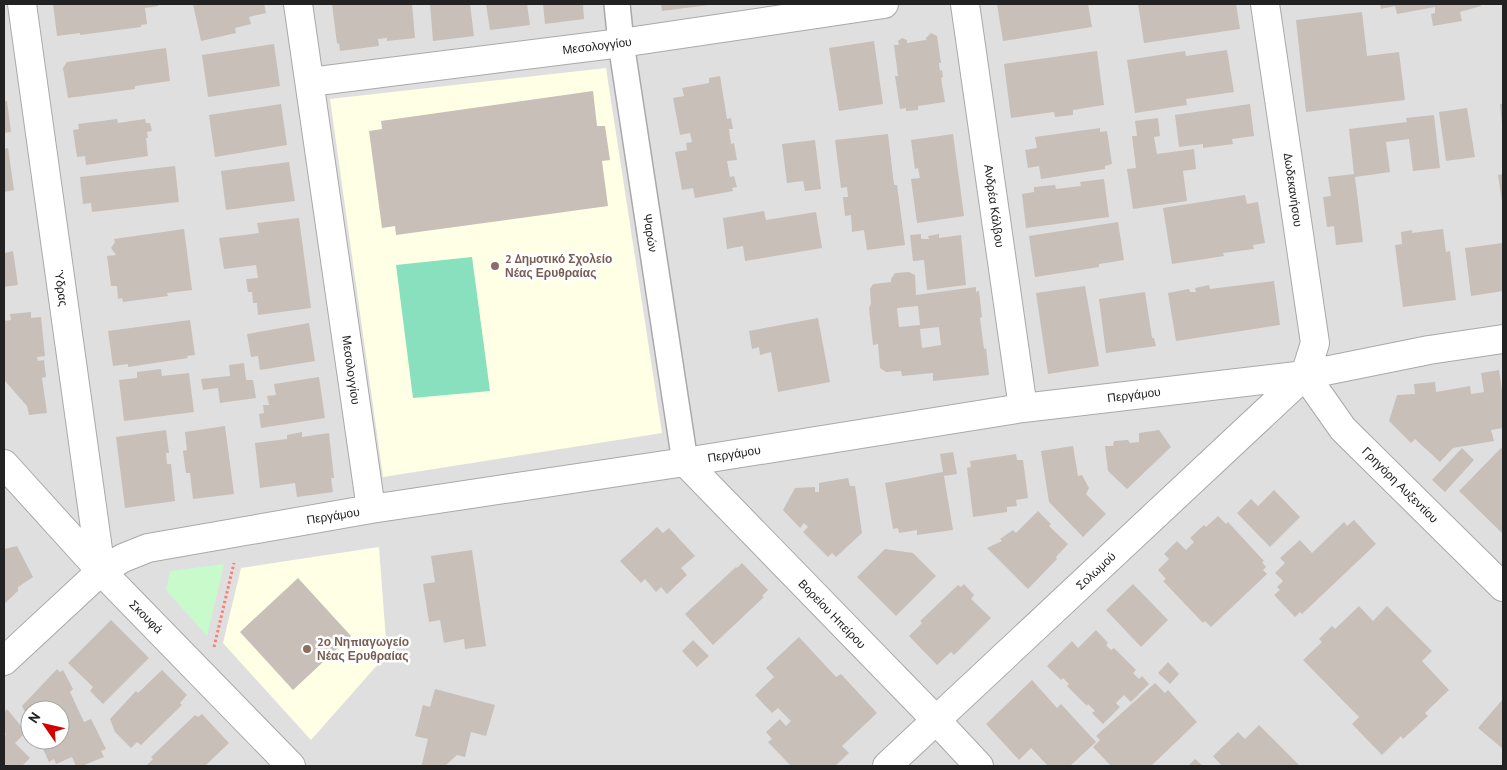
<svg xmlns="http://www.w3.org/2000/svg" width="1507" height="770" viewBox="0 0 1507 770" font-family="'PT Sans',sans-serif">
  <rect width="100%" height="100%" fill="#f2efe9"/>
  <path fill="#e0dfdf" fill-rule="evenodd" d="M4 4H1503V766H4ZM30 710H60V740H30Z"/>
  <path fill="#ffffe5" d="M606 68 662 433 383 477 330 99Z
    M379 547 387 654 311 740 223 643 241 568Z"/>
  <path fill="#c8facc" d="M224 564 207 636 166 590 170 571Z"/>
  <path fill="#88e0be" d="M472 257 490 391 413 398 396 265Z"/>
  <path fill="#c7bfb8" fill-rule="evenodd" d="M53 4H158V6L145 8 147 24 141 25V27L80 35V33L57 36Z
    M193 4H264L266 13 249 17 251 24 235 28 236 33 201 41Z
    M332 4H412L415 38 387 41V38L378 39 379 46 340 51 339 43 337 44Z
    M430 4H470L474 36 433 41Z
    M486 4H527L530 25 490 30Z
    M543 4H583L584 19 545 24Z
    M661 4H709V5L662 11Z
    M997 4H1088L1092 27 1003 41Z
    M1138 4H1236L1240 29 1144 43Z
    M1380 4H1480L1481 6 1460 12 1462 21 1433 26 1431 14 1435 13V7L1397 14 1395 6 1381 9Z
    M1362 12 1367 56 1399 52 1405 100 1306 112 1296 20Z
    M931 33 937 36 941 63H939L940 71 942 70 943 77 941 78 945 102 918 106V110L906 111V108L900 109 895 76H898L894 45H899L898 41 902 38 907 40V43L926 40V38Z
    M874 41 883 104 839 111 829 48Z
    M274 44 280 86 208 97 202 55Z
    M166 48 170 81 135 86V89L68 98 63 68 67 62Z
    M1227 50 1234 92 1186 99 1187 105 1135 113 1127 60 1185 51 1186 56Z
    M1097 51 1104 105 1073 110V115L1055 117 1054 112 1011 118 1004 64Z
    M720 76 727 119 731 118 733 129H729L731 144 734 143 737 160 727 161 730 177 734 176 737 187 732 188 733 191 695 198 693 188 682 190 675 152 687 150 686 143 692 142 690 133 680 135 673 98 684 96 682 88 709 83V78Z
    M593 91 597 126H605L610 160 602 161 608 206 396 235 395 226 382 228 369 131 382 129 381 121Z
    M4 101H7L11 132 4 133Z
    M281 104 287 145 215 157 209 115Z
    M1250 104 1254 136 1232 139 1233 144 1203 148V144L1179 147 1175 115Z
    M1500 104H1503V124H1502Z
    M1467 108 1475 157 1446 161 1439 112Z
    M1434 115 1440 168 1413 171 1409 139 1386 142 1390 172 1355 177 1363 242 1336 245 1334 226 1327 227 1323 197 1331 196 1328 177 1354 174 1349 129 1407 122 1406 118Z
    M1158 118 1160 136 1154 137 1157 154 1194 149 1196 169 1183 171 1187 201 1133 209 1127 169 1136 168 1132 136H1137L1135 121Z
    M117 119 118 123 145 119 146 123H150L152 131 147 132 148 138H146L148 156 86 165 85 156 77 157 73 130 79 129 78 124Z
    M1100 128V132L1107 131 1112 164 1105 166V169L1041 179 1039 166 1028 168 1025 150 1037 148 1035 137Z
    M888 134 894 185H897L905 245 867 250 864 230 852 232 851 215 845 216 843 197H848L847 187 841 188 835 140Z
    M953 134 964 216 917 223 911 179 920 178 918 168 915 169 911 140Z
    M815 140 821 189 805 191 803 181 787 183 782 144Z
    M8 148 14 190 4 192V149Z
    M289 162 295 201 226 210 221 171Z
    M175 166 179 202 92 212 91 203 83 204 80 177Z
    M1503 174V202H1502L1498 175Z
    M1104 179 1109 217 1026 228 1022 194 1034 192V187L1055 185 1056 189 1081 186 1080 182Z
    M1245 195 1247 204 1258 202 1265 243 1253 245 1254 249 1223 253 1224 256 1172 264 1163 208Z
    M764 211 766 220 816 212 822 248 745 261 743 246 727 249 723 218Z
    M299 218 311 308 258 315 257 303H253L252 292H248L246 279 258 278 256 265 224 269 219 238 259 233 257 223Z
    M1118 222 1124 260 1099 264V267L1035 277 1029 236Z
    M184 229 192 290 167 293 168 296 123 302 122 298 118 299 117 286H111L107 256 116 255 111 248 115 242 114 239Z
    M1443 229 1446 252 1450 251 1456 300 1403 307 1395 245 1402 244 1401 232 1412 230V233Z
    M921 234V239H929L928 236 939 234V238L961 235 966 285 927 290 924 260 913 261 910 235Z
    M1503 243V291L1471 296 1465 248Z
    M13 251 18 285 4 287V253Z
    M909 272 915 275 916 295 976 287V292L979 291 982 317 980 318 984 349 986 348 989 375 933 381V373L902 376 901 371 886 372 880 368 878 344 873 345 869 308 871 304 870 289 873 284 891 282V279L895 273ZM918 306 920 325 899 327 897 308ZM939 327 941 345 922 348 920 329Z
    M1274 281 1280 325 1176 341 1168 293 1189 289 1190 292H1196L1195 288 1209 285 1210 289Z
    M1085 286 1099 366 1048 374 1036 293Z
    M1145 292 1152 338H1154L1156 346 1106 353 1099 299Z
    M31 312V318L41 317 45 356 37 357 38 361 44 360 46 377 42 378 47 413 29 415 27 406 5 381 4 382V321L11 320 10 314Z
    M818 318 830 382 778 392 771 352 760 355 759 347 752 349 749 331Z
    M190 320 195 355 187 356 188 358 128 367V364L113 366 108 331Z
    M309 323 315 361 260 370 258 356 251 357 247 334Z
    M244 363 246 380H253L256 398 220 403 218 388 203 390 201 379 230 376 229 365Z
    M161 369 162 376 189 373 194 412 124 421 119 380 137 378V372Z
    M1499 370 1503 397V428L1491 430 1494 441 1453 448 1440 462 1415 439 1411 443 1389 421 1397 395 1415 394 1414 384 1435 382 1436 392 1470 386 1471 394 1484 392 1481 373Z
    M319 377 325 418 261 428 259 414 264 413 263 405H269L267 396 276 395 274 384Z
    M225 426 234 494 193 499 190 473H186L183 451 187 450 185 432Z
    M166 430 169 453H166L167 464H171L175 501 125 508 116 437Z
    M1159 430 1171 447 1127 489 1108 471 1105 446H1113L1114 441 1128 440 1130 443 1139 442V433Z
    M302 432V437L329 433 334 478H331L333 492 297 497 295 483 260 488 255 443 287 439V435Z
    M1073 446 1078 476 1082 475 1089 488 1086 494 1106 514 1083 537 1049 502 1041 451Z
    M1462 448 1474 460 1445 492 1432 480Z
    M1501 448 1503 450V534L1459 491Z
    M953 452 957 474 944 476 953 530 917 535V530L899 533 898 528 893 529 885 483 943 472 940 454Z
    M1016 454 1017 460H1023L1028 498 1016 500 1017 506 1007 507V512L973 517 967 468 971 467 970 461Z
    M848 478 850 486H855L862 533 836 557 832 553 828 557 803 532 808 527 804 523 800 528 783 510 795 488 815 487V492H819V483Z
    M1274 490 1300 517 1270 547 1237 513 1251 499 1258 506Z
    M1038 511 1051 524 1049 526 1068 544 1056 557 1057 559 1028 589 987 548 1002 541 1000 539 1013 530 1016 533Z
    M1218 516 1226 524 1228 522 1264 561 1262 562 1266 567 1263 570 1267 574 1211 627 1205 621 1203 623 1163 581 1166 579 1158 570 1169 559 1164 554 1177 541 1186 550 1194 542 1190 538 1204 525 1206 527Z
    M1354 520 1376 544 1302 614 1300 612 1295 617 1274 595 1280 590 1277 587 1283 581 1275 573 1285 563 1280 558 1300 540 1312 553 1344 522 1347 526Z
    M657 527 663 533 669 528 695 556 681 568 687 575 667 594 661 587 656 592 645 579 641 583 620 561Z
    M17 546 33 577 18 587V591L4 604V549Z
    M885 549 913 553 936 576 896 616 857 577Z
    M472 550 486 646 465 649 464 639 444 643 440 620 429 622 423 584 435 582 431 556Z
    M742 563 768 590 762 596 764 597 713 645 685 614 736 567 737 568Z
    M298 578 351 636 293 690 240 632Z
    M964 584 974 595 971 599 991 618 954 655 951 652 937 665 909 636 922 623 920 621 958 585 961 587Z
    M1133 584 1168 620 1141 647 1106 610Z
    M1359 606 1373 621 1387 606 1432 651 1422 661 1449 690 1425 713 1428 716 1403 739 1401 736 1382 755 1352 724 1359 717 1303 660 1322 642 1319 639 1332 626 1335 629Z
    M111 620 149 658 103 704 90 691 93 687 68 663Z
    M1096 630 1108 643 1106 645 1111 650 1114 648 1136 670 1133 673 1139 679 1142 676 1149 684 1131 702 1124 695 1116 703 1120 707 1103 724 1092 713 1095 711 1088 704 1087 706 1067 686 1069 684 1063 678 1061 680 1047 666 1072 641 1078 648Z
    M799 637 836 677 841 674 877 713 842 746 849 753 835 766H791L768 742 772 739 766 732 780 719 786 726 791 721 778 708 772 713 755 695 774 677 766 668Z
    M693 640 709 656 697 667 682 651Z
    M1168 662 1179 674 1170 684 1158 673Z
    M57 669 60 672 63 670 73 689 70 692 84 722 91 719 106 749 101 751 104 757 82 766H76L72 757 56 764 54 759 49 762 39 740H60V710H30V722L22 706Z
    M162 670 187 695 180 703 182 705 141 745 137 742 131 748 115 732 110 719 136 691 138 693Z
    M1032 680 1057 708 1061 704 1096 742 1070 766H1048L1031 748 1019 760 986 724Z
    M1155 683 1165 693 1168 690 1197 722 1151 766H1111L1093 747 1100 740 1096 736Z
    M435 689 495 705 486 736 471 732 465 757 457 755 445 766H420L422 764 428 739 415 736 423 705 430 707Z
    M1503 699V749L1478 728Z
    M7 709 26 732 15 743 30 758 22 766H4V737L6 734 4 732V713Z
    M202 714 229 743 205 766H146L153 759 151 757 195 715 198 717Z
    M1259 725 1300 766H1222L1213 756 1238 732 1245 739Z
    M1195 759 1203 766H1188Z"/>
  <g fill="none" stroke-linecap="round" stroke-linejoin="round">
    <defs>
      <path id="pedestrian" d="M617 4 621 43 685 462"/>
      <path id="minor" d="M22 4 101 571
        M298 4 371 509
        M965 4 1023 408
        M310 82 621 43 884 4
        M1305 375 1343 429 1503 587
        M685 462 936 720 979 766
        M4 464 101 571 291 766
        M4 661 101 571 123 558 148 548 371 509 685 462 1023 408 1305 375 1429 350 1503 339
        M887 766 1305 375 1315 343 1265 4"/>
    </defs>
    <use href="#pedestrian" stroke="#a9a9a9" stroke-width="28"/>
    <use href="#minor" stroke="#a9a9a9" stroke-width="30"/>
    <path stroke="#fa8072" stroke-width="3" stroke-dasharray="2.5 2.5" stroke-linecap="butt" d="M214 647 234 563"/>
    <use href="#pedestrian" stroke="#fff" stroke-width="25"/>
    <use href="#minor" stroke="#fff" stroke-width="28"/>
  </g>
  <g fill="#8d6e63" stroke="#fff" stroke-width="2">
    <circle cx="495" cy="266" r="5"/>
    <circle cx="307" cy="649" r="5"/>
  </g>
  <g text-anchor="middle" stroke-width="5" stroke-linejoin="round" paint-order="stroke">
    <g font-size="12" fill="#222" stroke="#fff">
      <text transform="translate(597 46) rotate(-7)" y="4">Μεσολογγίου</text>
      <text transform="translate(1293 190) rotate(82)" y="4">Δωδεκανήσου</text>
      <text transform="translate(994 206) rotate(82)" y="4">Ανδρέα Κάλβου</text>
      <text transform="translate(650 233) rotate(81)" y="4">Ψαρών</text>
      <text transform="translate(61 288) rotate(82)" y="4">Ύδρας</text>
      <text transform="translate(351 370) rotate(82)" y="4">Μεσολογγίου</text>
      <text transform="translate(1134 395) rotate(-7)" y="4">Περγάμου</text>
      <text transform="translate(734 454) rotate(-9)" y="4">Περγάμου</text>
      <text transform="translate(1400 485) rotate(45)" y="4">Γρηγόρη Αυξεντίου</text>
      <text transform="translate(333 516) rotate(-9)" y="4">Περγάμου</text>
      <text transform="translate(1096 571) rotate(-43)" y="4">Σολωμού</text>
      <text transform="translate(832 614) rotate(46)" y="4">Βορείου Ηπείρου</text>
      <text transform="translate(146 617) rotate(45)" y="4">Σκουφά</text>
    </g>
    <g font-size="12" font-weight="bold" fill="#785e54" stroke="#fff" text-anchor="start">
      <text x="505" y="263">2 Δημοτικό Σχολείο<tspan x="505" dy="14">Νέας Ερυθραίας</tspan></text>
      <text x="317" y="646">2ο Νηπιαγωγείο<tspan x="317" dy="14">Νέας Ερυθραίας</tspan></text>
    </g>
  </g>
  <rect width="1507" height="770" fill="none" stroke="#222222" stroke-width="10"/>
  <g transform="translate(45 725) rotate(304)"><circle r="24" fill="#ffffff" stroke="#a7a7a7"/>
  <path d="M0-4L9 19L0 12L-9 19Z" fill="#d40000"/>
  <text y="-8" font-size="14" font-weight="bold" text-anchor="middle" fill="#222222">N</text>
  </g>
</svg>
